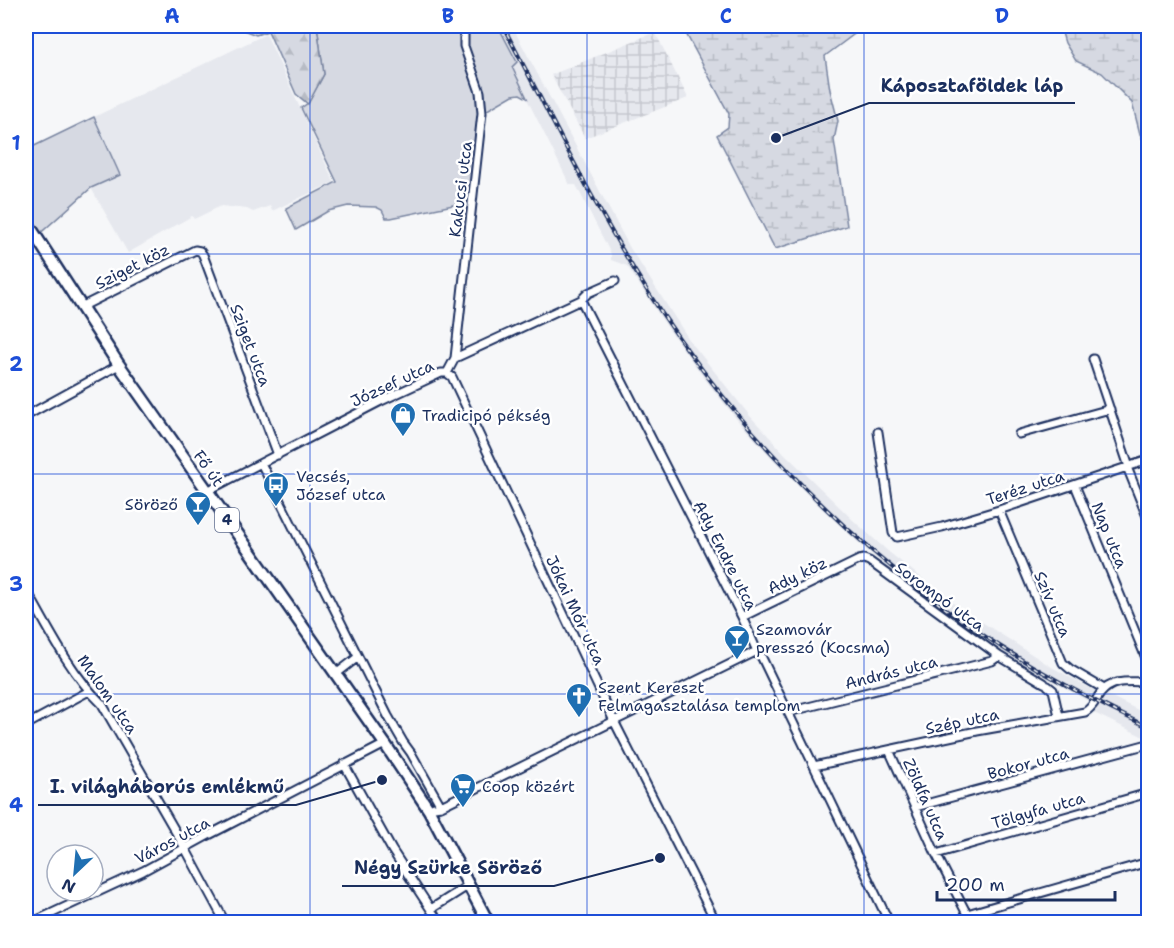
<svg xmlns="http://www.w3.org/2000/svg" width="1174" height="948" viewBox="0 0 1174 948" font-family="'Shantell Sans',sans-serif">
  <defs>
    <pattern id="industrial-grid" width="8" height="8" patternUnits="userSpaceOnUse" patternTransform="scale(1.5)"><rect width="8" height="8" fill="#e6e8ee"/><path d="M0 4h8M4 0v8" fill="none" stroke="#c5c7ce"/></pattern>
    <pattern id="forest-firs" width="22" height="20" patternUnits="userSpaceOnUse" patternTransform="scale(1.5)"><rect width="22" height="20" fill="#d6d9e2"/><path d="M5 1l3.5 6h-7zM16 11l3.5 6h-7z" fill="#b7bbc4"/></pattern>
    <pattern id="wetland-marsh" width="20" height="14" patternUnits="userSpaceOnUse" patternTransform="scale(1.5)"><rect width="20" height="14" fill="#d6d9e2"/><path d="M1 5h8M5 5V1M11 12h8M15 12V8" fill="none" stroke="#b7bbc4"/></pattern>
  </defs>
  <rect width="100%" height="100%" fill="#f6f7f9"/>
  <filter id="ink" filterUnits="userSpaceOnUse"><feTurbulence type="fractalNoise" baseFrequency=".0167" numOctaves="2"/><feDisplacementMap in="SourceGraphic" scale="12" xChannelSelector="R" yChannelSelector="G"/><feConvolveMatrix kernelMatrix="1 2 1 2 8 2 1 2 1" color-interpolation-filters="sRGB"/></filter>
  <g filter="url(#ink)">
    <path fill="#e6e8ee" d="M498 26H512L630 248 690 341 750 416 785 454 855 522 890 553 957 606 1050 666 1093 690 1110 696 1148 715V739L1094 713 1088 701 1001 651 995 645 953 618 892 571 861 545 811 498 771 457 739 422 711 387 667 327 627 266 611 260V254L576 185H570L511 67 517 62Z
      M266 34 334 182 272 211 270 206 253 212 247 209 221 206 194 219 192 216 128 253 91 188 120 174 94 117Z"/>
    <path fill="url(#industrial-grid)" d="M655 32 688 98 585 138 551 75Z"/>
    <path fill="#d6d9e2" stroke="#7884a0" stroke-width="1.5" d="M317 26H498L517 62 512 67 527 98 520 94 513 95 482 113 470 216 464 215 459 206 453 205 391 218H386L382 210 376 207 348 206 328 211 296 230 286 208 337 182 301 108 308 103 324 74Z
      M94 117 120 175 91 188 36 237 26 221V150Z"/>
    <path fill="url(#forest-firs)" stroke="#7884a0" stroke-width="1.5" d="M233 26H317L324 74 308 104 296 94 268 31 256 35Z"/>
    <path fill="url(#wetland-marsh)" stroke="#7884a0" stroke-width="1.5" d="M682 26H865L825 56 830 90 838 121 834 140 847 226 775 249 717 135 728 127 729 114Z
      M1060 26H1148V150L1140 134 1132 103 1102 73 1076 61 1065 43Z"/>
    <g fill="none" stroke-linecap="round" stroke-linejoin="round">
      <defs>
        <path id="minor" d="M581 300 742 617 757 651 762 658 889 922
          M81 307 195 250 200 251 203 255 278 455
          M455 358 482 113 480 92 464 46V26
          M1093 359 1129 467
          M447 373 452 377 614 721 716 922
          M26 416 119 365
          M878 432 893 533 897 537 942 527 999 510 1148 460
          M1019 434 1110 409
          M261 463 388 716 403 742 411 753 441 806
          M1127 467 1148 519
          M1075 485 1148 663
          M207 491 381 401 441 373H447L455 358 581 300 588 293 615 281
          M999 510 1063 663 1070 669 1104 689
          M26 589C48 628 70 673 102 704L185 848 225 922
          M742 617 859 560 864 559 869 561 999 656 1044 683
          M336 674 358 657
          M1048 686 1053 690 1059 716
          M788 712 992 661 999 656
          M26 725 89 691
          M889 750 936 854 971 922
          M344 764 392 850 439 922
          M814 766 977 731 1085 712C1093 707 1095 701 1100 694 1113 678 1130 682 1148 682
          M915 807 1148 744
          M429 810 434 807 441 806 757 651
          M936 854 1148 793
          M431 909 469 885
          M967 914 1148 862
          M33 922 143 871 207 836 385 744"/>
        <path id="primary" d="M26 221 119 365 157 419 385 744 429 810 488 922"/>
      </defs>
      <use href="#minor" stroke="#1b2f5e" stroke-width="11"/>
      <use href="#primary" stroke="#1b2f5e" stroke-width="15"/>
      <use href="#minor" stroke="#fff" stroke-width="7"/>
      <use href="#primary" stroke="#fff" stroke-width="10"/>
      <defs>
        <path id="rail" d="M503 26C550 115 594 207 648 292 723 409 819 514 930 597 997 649 1072 691 1148 727"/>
      </defs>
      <use href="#rail" stroke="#1b2f5e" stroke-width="4"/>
      <use href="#rail" stroke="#fff" stroke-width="1.5" stroke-dasharray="4.5" stroke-linecap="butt"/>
    </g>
  </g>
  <path fill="none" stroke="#1d4ed8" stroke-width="1.5" stroke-opacity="0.55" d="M310 26V922M587 26V922M864 26V922M26 254H1148M26 474H1148M26 694H1148"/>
  <defs>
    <symbol id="shop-pin" viewBox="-11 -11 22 30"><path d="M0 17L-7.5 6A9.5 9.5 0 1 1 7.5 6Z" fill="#1f6fb2" stroke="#fff"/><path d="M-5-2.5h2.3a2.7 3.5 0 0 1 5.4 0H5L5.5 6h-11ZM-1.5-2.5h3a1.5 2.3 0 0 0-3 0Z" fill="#fff"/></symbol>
    <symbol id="bus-pin" viewBox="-11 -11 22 30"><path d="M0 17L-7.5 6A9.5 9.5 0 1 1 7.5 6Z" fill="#1f6fb2" stroke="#fff"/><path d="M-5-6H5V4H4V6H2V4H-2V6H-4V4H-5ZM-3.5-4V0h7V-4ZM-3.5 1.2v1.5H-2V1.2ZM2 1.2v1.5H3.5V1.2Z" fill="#fff"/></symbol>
    <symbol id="bar-pin" viewBox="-11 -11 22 30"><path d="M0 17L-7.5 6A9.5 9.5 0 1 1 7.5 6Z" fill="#1f6fb2" stroke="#fff"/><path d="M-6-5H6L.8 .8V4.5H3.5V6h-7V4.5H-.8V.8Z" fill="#fff"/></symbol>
    <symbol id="church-pin" viewBox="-11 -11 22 30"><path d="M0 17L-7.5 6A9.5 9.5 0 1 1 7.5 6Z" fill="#1f6fb2" stroke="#fff"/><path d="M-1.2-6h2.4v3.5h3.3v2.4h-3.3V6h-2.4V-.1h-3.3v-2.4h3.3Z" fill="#fff"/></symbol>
    <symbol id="supermarket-pin" viewBox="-11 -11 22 30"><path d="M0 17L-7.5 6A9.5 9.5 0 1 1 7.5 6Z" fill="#1f6fb2" stroke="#fff"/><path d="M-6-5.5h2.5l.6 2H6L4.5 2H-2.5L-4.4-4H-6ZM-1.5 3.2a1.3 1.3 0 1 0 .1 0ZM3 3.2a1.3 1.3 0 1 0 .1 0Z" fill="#fff"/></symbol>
  </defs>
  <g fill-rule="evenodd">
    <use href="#shop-pin" x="388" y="400" width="30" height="40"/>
    <use href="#bus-pin" x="261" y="470" width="30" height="40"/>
    <use href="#bar-pin" x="183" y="489" width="30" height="40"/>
    <use href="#bar-pin" x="722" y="623" width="30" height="40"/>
    <use href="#church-pin" x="564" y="681" width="30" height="40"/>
    <use href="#supermarket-pin" x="448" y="771" width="30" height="40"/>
  </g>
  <g text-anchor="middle" stroke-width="5" stroke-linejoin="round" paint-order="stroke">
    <rect fill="#fff" stroke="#5f6d8e" stroke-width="1.5" x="215" y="508" width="24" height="24" rx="4.5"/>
    <g font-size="15" font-weight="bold" fill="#1b2f5e">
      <text x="227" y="525">4</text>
    </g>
    <g font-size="16" fill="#1b2f5e" stroke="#fff">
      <text transform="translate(460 189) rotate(-83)" y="6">Kakucsi utca</text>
      <text transform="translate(132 266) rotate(-27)" y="6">Sziget köz</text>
      <text transform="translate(251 345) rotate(69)" y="6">Sziget utca</text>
      <text transform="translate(392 383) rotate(-25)" y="6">József utca</text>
      <text transform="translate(209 468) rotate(55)" y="6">Fő út</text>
      <text transform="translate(1025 487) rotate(-18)" y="6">Teréz utca</text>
      <text transform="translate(1110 535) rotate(68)" y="6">Nap utca</text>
      <text transform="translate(726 555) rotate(63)" y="6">Ady Endre utca</text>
      <text transform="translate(797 575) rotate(-26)" y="6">Ady köz</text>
      <text transform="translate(940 596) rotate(36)" y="6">Sorompó utca</text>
      <text transform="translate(1053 604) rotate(67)" y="6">Szív utca</text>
      <text transform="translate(576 610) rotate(65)" y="6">Jókai Mór utca</text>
      <text transform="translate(891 672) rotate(-14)" y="6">András utca</text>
      <text transform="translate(108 694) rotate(55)" y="6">Malom utca</text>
      <text transform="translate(962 721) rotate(-12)" y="6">Szép utca</text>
      <text transform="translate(1028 763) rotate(-15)" y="6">Bokor utca</text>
      <text transform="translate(926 799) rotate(66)" y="6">Zöldfa utca</text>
      <text transform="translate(1038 810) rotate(-16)" y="6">Tölgyfa utca</text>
      <text transform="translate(172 840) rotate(-28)" y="6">Város utca</text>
    </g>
    <g font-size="16" fill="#1b2f5e" stroke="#fff" text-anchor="start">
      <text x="422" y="421">Tradicipó pékség</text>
      <text x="296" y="482">Vecsés,<tspan x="296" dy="18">József utca</tspan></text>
      <text x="178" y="510" text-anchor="end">Söröző</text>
      <text x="756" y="635">Szamovár<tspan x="756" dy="18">presszó (Kocsma)</tspan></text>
      <text x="598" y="693">Szent Kereszt<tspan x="598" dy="18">Felmagasztalása templom</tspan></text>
      <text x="482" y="792">Coop közért</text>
    </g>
  </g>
  <path fill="none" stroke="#1b2f5e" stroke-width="2" d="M776 138L869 103H1075M382 780L296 805H38M660 858L554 886H342"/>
  <g fill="#1b2f5e" stroke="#fff" stroke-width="2">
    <circle cx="776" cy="138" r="6"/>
    <circle cx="382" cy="780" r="6"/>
    <circle cx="660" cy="858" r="6"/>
  </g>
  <g font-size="18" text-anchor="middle" font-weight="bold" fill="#1b2f5e" stroke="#fff" stroke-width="5" stroke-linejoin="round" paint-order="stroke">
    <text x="972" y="92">Káposztaföldek láp</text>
    <text x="167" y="793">I. világháborús emlékmű</text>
    <text x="448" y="874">Négy Szürke Söröző</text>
  </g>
  <rect width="1174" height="948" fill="none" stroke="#fff" stroke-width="66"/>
  <g transform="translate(75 873) rotate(206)"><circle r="28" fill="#ffffff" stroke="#a4acbf" stroke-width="1.5"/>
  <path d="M0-4.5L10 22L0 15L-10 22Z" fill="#1f6fb2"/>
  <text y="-9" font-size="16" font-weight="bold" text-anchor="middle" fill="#1b2f5e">N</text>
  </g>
  <path d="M937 891v9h178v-9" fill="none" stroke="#1b2f5e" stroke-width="3"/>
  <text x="946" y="891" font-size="18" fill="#1b2f5e" stroke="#ffffff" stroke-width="4.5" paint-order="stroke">200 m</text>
  <rect x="33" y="33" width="1108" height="882" fill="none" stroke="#1d4ed8" stroke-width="2"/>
  <g font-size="20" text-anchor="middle" font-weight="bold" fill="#1d4ed8">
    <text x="172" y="23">A</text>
    <text x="448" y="23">B</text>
    <text x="726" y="23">C</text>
    <text x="1002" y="23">D</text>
    <text x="16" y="150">1</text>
    <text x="16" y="371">2</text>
    <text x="16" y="591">3</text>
    <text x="16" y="812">4</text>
  </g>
</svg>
